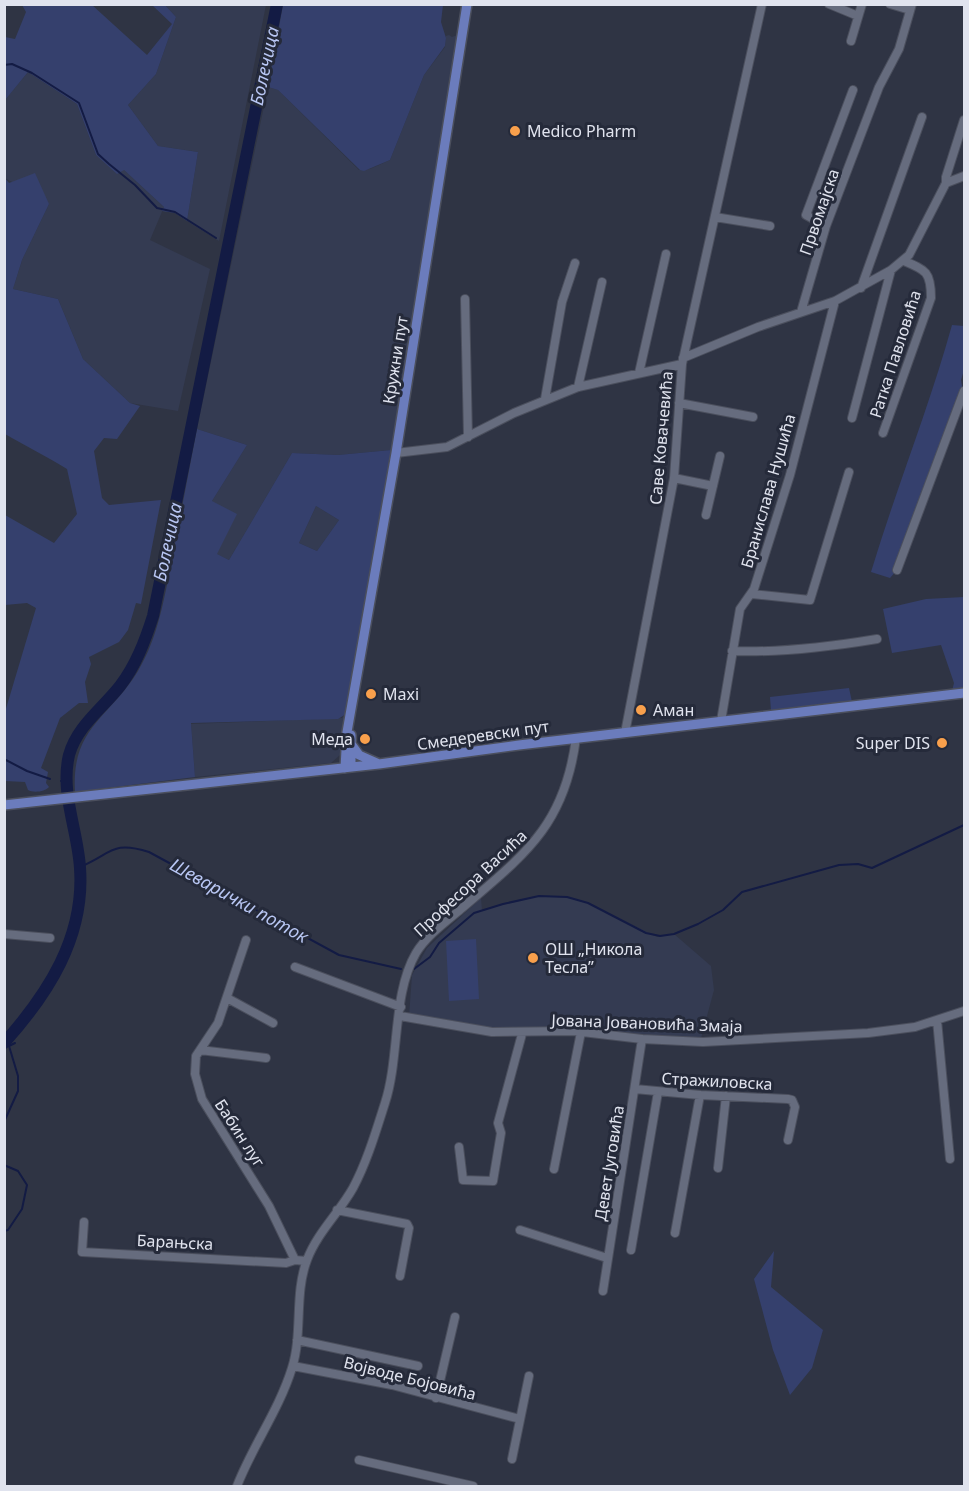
<svg xmlns="http://www.w3.org/2000/svg" width="969" height="1491" viewBox="0 0 969 1491" font-family="'Noto Sans',sans-serif">
  <rect width="100%" height="100%" fill="#2f3444"/>
  <path fill="#343b52" d="M165 5H266L219 241 187 221 198 152 158 146 128 105 156 74 176 17Z
    M449 35 452 37 457 35 391 450 338 455 292 453 229 560 216 554 212 501 247 445 197 429 268 87 278 90 359 170 370 169 390 160 424 75 445 47 446 36Z
    M28 72 77 104 96 155 124 170 164 207 150 240 210 269 178 411 130 403 83 359 58 299 13 289 22 260 49 204 5 178V106L6 99Z
    M316 506 339 520 317 551 299 543Z
    M346 714 340 755 331 763 195 777 191 724 342 718Z
    M539 896 567 897 588 903 657 937 674 934 711 966 714 990 700 1042 574 1031 458 1028 409 1017 412 975 427 948 481 898 482 910Z"/>
  <path fill="#35406d" fill-rule="evenodd" d="M22 5H92L147 55 172 24 152 5H165L176 17 156 74 128 105 158 146 198 152 187 221 175 213 162 211 164 207 124 170 117 174 96 155 77 104 28 72 6 99 5 106V37L15 39 26 12Z
    M283 5H443L441 22 446 38 445 46 424 75 390 160 364 171 360 170 278 90 268 87Z
    M35 173 49 204 22 260 13 289 58 299 83 359 130 403 140 406 117 439 104 438 94 451 102 498 109 505 161 500 141 604 136 603 128 630 119 642 89 657 91 664 85 682 88 703H79L60 718 41 768 48 772 46 783 49 787C45 792 33 793 28 790L25 782 5 781V712L36 608 27 603 5 605V515L54 543 77 514 67 469C46 456 26 446 5 434V178L9 183Z
    M952 325 964 326V370L961 380 963 392 897 570 890 578 871 572C896 489 929 408 952 325Z
    M197 429 247 445 212 501 237 514 217 554 229 560 292 453 338 455 391 450 346 714 338 719 191 723 195 777 75 792C71 727 109 719 138 671 159 636 165 594 173 554 181 512 189 471 197 429ZM316 506 339 520 317 551 299 543Z
    M964 597V693L951 695 954 683 941 645 892 653 883 609 926 599Z
    M849 688 852 702 771 711 770 697Z
    M476 939 479 999 449 1001 446 941Z
    M774 1251 771 1287 823 1330 812 1368 790 1395 773 1350 754 1279Z"/>
  <g fill="none" stroke-linecap="round" stroke-linejoin="round">
    <path stroke="#131b44" stroke-width="2" d="M4 65 12 64 32 73 79 103 98 154 109 164 135 185 157 208 175 212 216 238
      M4 759 27 771 50 779
      M61 781H67
      M80 867C112 854 111 840 149 852L339 955 401 969
      M414 969 430 957 439 943 474 913 503 904 539 896 567 897 588 903 646 933 660 936 674 934 698 924 723 910 742 892 839 865 858 864 872 868 964 825
      M4 1122 18 1091V1076L9 1046 15 1043
      M4 1165 18 1171 27 1185 22 1209 8 1230 4 1231"/>
    <path stroke="#131b44" stroke-width="12" d="M4 1043C48 994 85 937 80 868 78 831 60 793 69 755 77 726 102 709 120 686 136 665 145 641 153 616L277 4"/>
    <defs>
      <path id="minor" d="M829 4 858 16
        M890 4 910 10
        M851 41 862 4
        M946 183 964 176
        M715 217 770 226
        M826 226 806 215 853 90
        M861 288 922 117
        M465 299 468 437
        M801 312 826 226 879 87 899 49 912 4
        M683 358 758 327 835 301 891 270 909 255 946 183V177L964 120
        M639 373 666 254
        M578 387 602 282
        M545 399 562 302 575 263
        M679 403 753 417
        M852 418 891 270
        M883 433 931 298C931 272 926 270 904 261
        M396 453 447 447 514 413 578 387 682 364
        M674 478 713 486
        M706 515 720 456
        M897 570 964 391
        M752 594 810 600 849 472
        M732 651C781 653 829 647 877 639
        M721 721 740 609 754 589 790 475 835 301
        M625 733 674 478 682 364 762 4
        M4 934 50 938
        M246 940 218 1023 196 1056 195 1074 202 1099 269 1206 295 1260 306 1261
        M295 967 401 1007
        M227 998 273 1023
        M400 1016 492 1032 574 1031 642 1039 703 1042 868 1033 915 1027 964 1011
        M937 1020 950 1159
        M200 1050 266 1058
        M635 1089 700 1095 788 1099 792 1100 795 1107 788 1140
        M459 1147 463 1180 493 1181 501 1133 498 1123 522 1034
        M718 1168 726 1096
        M554 1169 581 1032
        M337 1210 407 1224 409 1228 400 1276
        M84 1222 82 1252 286 1263 295 1260
        M520 1230 607 1258
        M675 1233 700 1095
        M631 1250 658 1092
        M603 1291 642 1039
        M297 1340 418 1366
        M293 1366 392 1385 520 1419
        M436 1398 455 1317
        M512 1459 529 1376
        M359 1460 473 1486
        M237 1486C253 1445 279 1410 292 1368 303 1333 294 1294 307 1260 317 1233 339 1213 353 1188 367 1162 376 1131 385 1103 400 1057 392 994 416 953 427 935 446 922 461 909 524 855 565 826 576 738"/>
      <path id="major" d="M351 744 359 755 377 763
        M351 767V735
        M345 768 347 732 396 453 467 4
        M4 805 379 764 519 745 964 693"/>
    </defs>
    <use href="#minor" stroke="#4b4f5d" stroke-width="10"/>
    <use href="#major" stroke="#4b4f5d" stroke-width="12"/>
    <use href="#minor" stroke="#666c7e" stroke-width="8"/>
    <use href="#major" stroke="#6b7cbc" stroke-width="9"/>
  </g>
  <g fill="#f9a04c" stroke="#252a3a" stroke-width="2">
    <circle cx="515" cy="131" r="6"/>
    <circle cx="371" cy="694" r="6"/>
    <circle cx="641" cy="710" r="6"/>
    <circle cx="365" cy="739" r="6"/>
    <circle cx="942" cy="743" r="6"/>
    <circle cx="533" cy="958" r="6"/>
  </g>
  <g text-anchor="middle" stroke-width="6" stroke-linejoin="round" paint-order="stroke">
    <g font-size="16" fill="#e0e3ee" stroke="#252a3a" text-anchor="start">
      <text x="527" y="137">Medico Pharm</text>
      <text x="383" y="700">Maxi</text>
      <text x="653" y="716">Аман</text>
      <text x="353" y="745" text-anchor="end">Меда</text>
      <text x="930" y="749" text-anchor="end">Super DIS</text>
      <text x="545" y="955">ОШ „Никола<tspan x="545" dy="18">Тесла”</tspan></text>
    </g>
    <g font-size="16" fill="#e0e3ee" stroke="#252a3a">
      <text transform="translate(819 212) rotate(-71)" y="6">Првомајска</text>
      <text transform="translate(895 354) rotate(-72)" y="6">Ратка Павловића</text>
      <text transform="translate(395 360) rotate(-81)" y="6">Кружни пут</text>
      <text transform="translate(661 438) rotate(-85)" y="6">Саве Ковачевића</text>
      <text transform="translate(768 491) rotate(-74)" y="6">Бранислава Нушића</text>
      <text transform="translate(483 735) rotate(-8)" y="6">Смедеревски пут</text>
      <text transform="translate(470 883) rotate(-43)" y="6">Професора Васића</text>
      <text transform="translate(647 1023) rotate(2)" y="6">Јована Јовановића Змаја</text>
      <text transform="translate(717 1081) rotate(3)" y="6">Стражиловска</text>
      <text transform="translate(240 1133) rotate(57)" y="6">Бабин луг</text>
      <text transform="translate(609 1163) rotate(-81)" y="6">Девет Југовића</text>
      <text transform="translate(175 1242) rotate(3)" y="6">Барањска</text>
      <text transform="translate(410 1378) rotate(14)" y="6">Војводе Бојовића</text>
    </g>
    <g font-size="18" font-style="italic" fill="#b8c6f3" stroke="#252a3a">
      <text transform="translate(265 66) rotate(-78)" y="6">Болечица</text>
      <text transform="translate(168 542) rotate(-78)" y="6">Болечица</text>
      <text transform="translate(239 901) rotate(29)" y="6">Шеварички поток</text>
    </g>
  </g>
  <rect width="969" height="1491" fill="none" stroke="#e0e3ee" stroke-width="12"/>
</svg>
